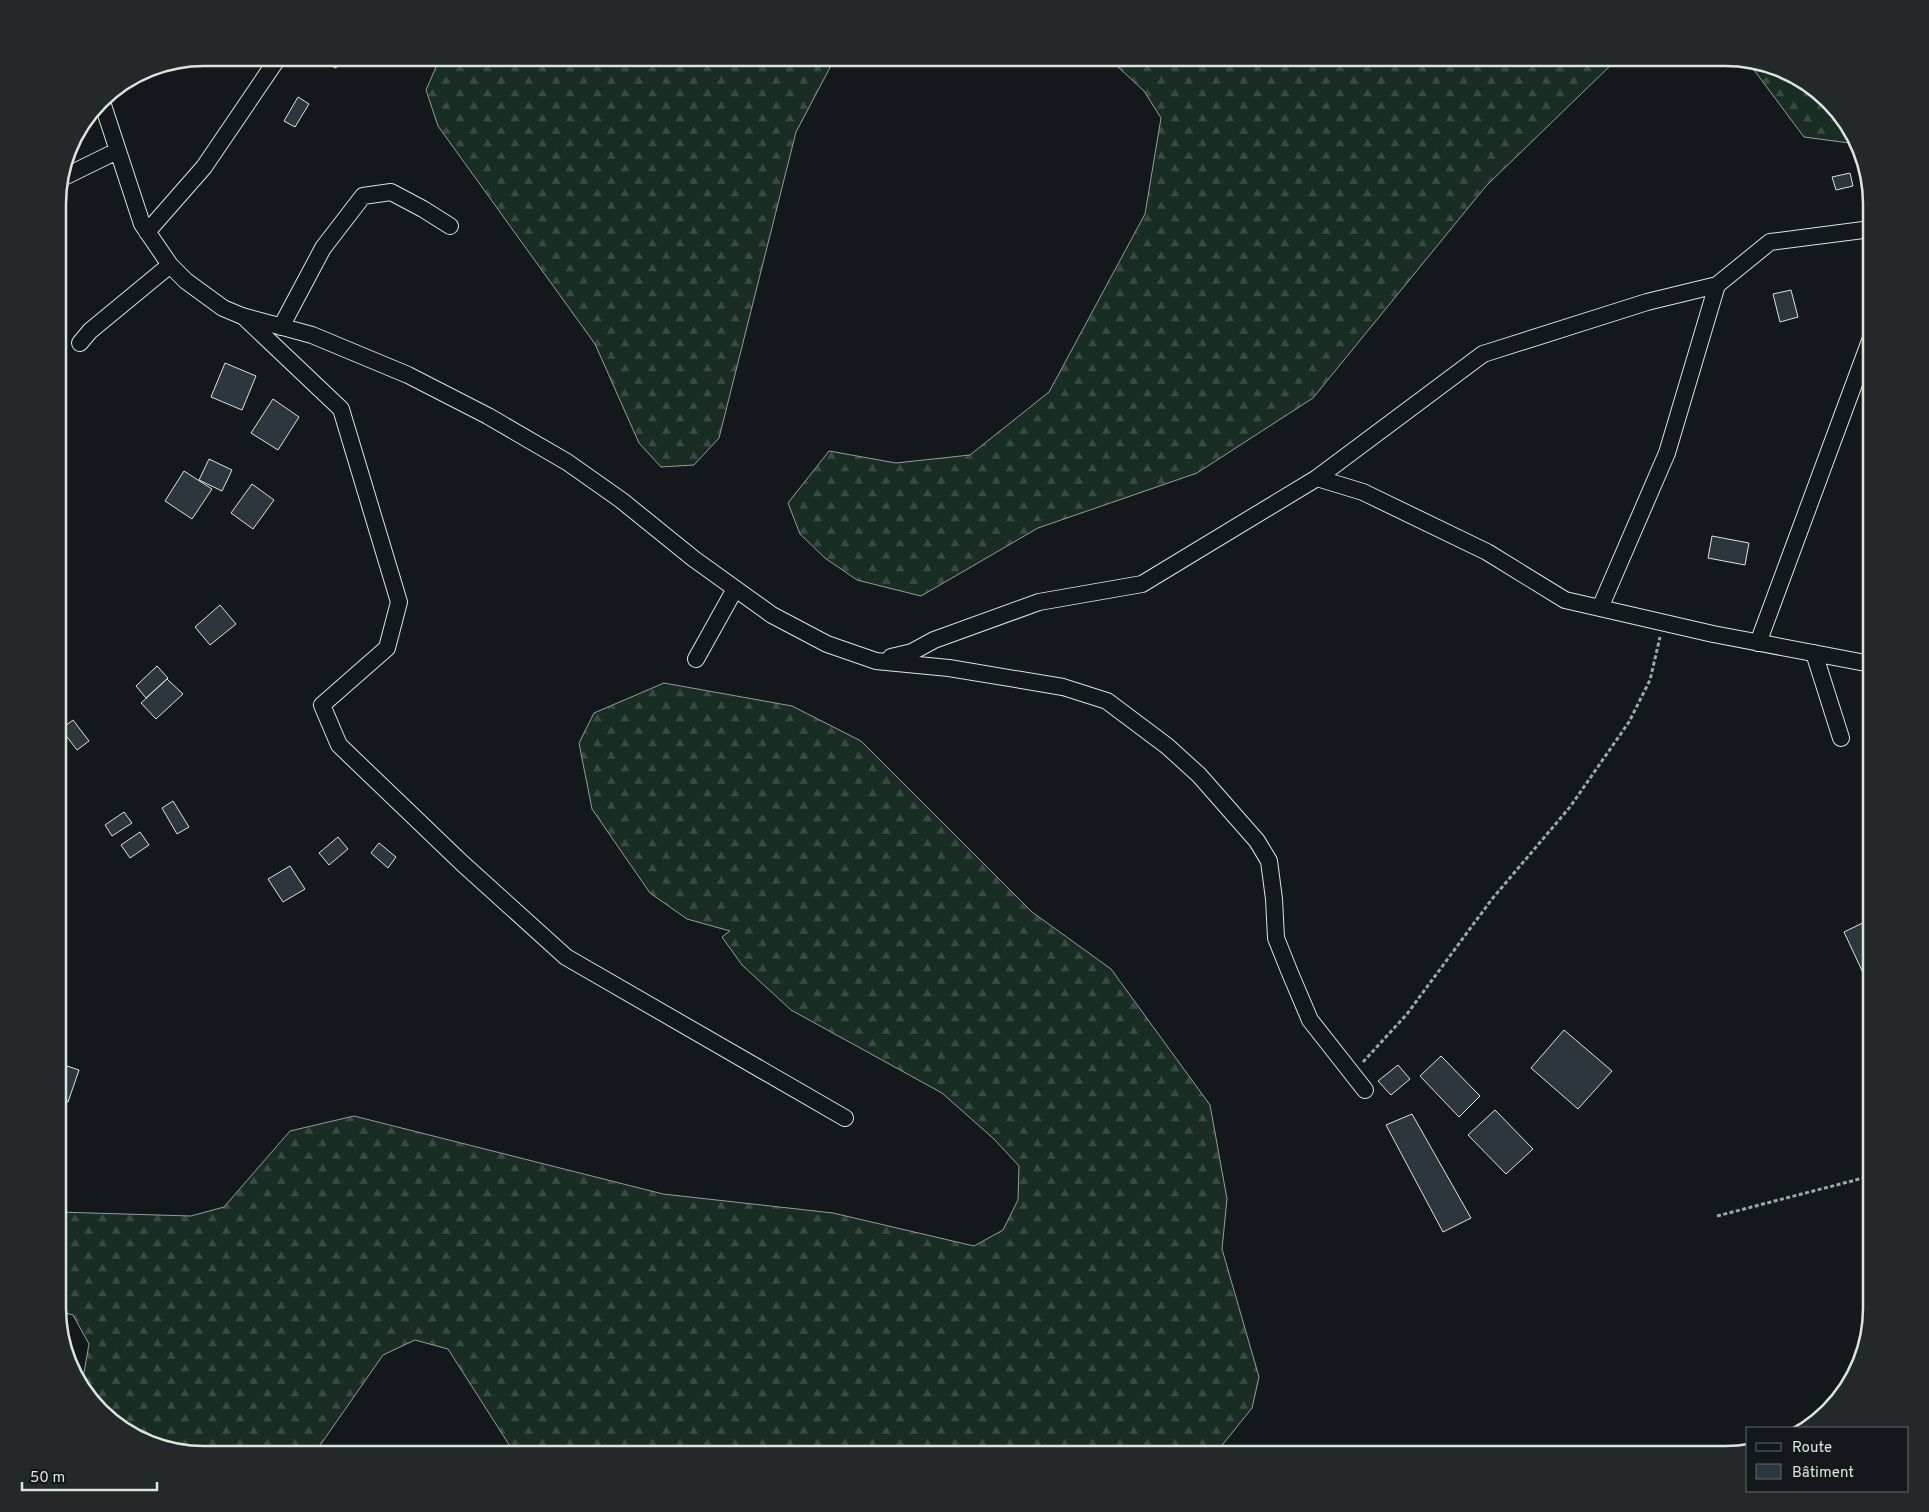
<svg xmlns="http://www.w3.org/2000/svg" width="1929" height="1512" viewBox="0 0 1929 1512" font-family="Overpass,sans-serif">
  <defs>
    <pattern id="forest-firs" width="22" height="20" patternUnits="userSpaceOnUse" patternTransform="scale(1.25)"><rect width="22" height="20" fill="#1a2d24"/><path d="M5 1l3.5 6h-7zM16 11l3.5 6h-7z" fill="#3b4b43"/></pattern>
  </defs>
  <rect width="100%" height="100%" fill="#14181c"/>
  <path fill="url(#forest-firs)" stroke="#939e99" d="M440 58H835L796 132 719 438 694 465 661 467 639 443 595 344 438 126 426 90Z
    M1078 58H1653L1612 64 1486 186 1313 398 1197 473 1038 528 921 596 857 580 825 558 800 534 788 503 829 451 896 463 970 455 1049 392 1145 214 1161 118 1144 91 1118 67Z
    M1748 62 1781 69 1821 94 1856 140 1857 144 1804 137Z
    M664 683 792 706 861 741 1032 912 1111 969 1210 1105 1227 1199 1222 1249 1259 1377 1252 1408 1215 1454H938L935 1452 901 1447 724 1454H515L448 1349 415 1340 383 1355 314 1454H204L157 1447 108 1418 80 1382 83 1378 89 1344 73 1315 58 1311V1212L191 1216 224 1207 290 1131 354 1116 663 1194 833 1213 974 1246 1003 1230 1018 1200 1019 1166 994 1139 942 1093 791 1010 742 965 722 937 730 931 687 919 650 893 592 809 579 743 594 713Z"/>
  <path fill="#2c363c" stroke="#d8e6dc" d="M313 58H341L336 68Z
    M298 97 309 104 295 127 284 121Z
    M1850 173 1853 186 1836 190 1832 177Z
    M1791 290 1798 317 1780 322 1773 294Z
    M225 363 256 376 242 410 211 397Z
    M273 399 299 417 278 450 251 433Z
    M209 459 232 470 222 491 199 480Z
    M184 471 212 489 192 519 165 501Z
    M252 484 274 500 253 529 231 513Z
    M1712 536 1749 543 1745 565 1708 558Z
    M220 605 236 624 210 645 195 627Z
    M157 666 168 678 146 698 136 686Z
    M167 679 183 694 156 719 141 703Z
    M73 720 89 741 77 750 61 729Z
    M173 801 189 827 177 834 162 808Z
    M124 812 132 823 112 836 105 825Z
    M140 832 149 845 130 858 121 845Z
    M338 837 348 849 329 865 319 853Z
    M379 843 396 857 388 868 371 853Z
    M290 866 305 889 283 902 268 879Z
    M1871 919V990L1844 932Z
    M1564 1030 1612 1071 1578 1109 1531 1068Z
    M1441 1056 1480 1096 1459 1117 1420 1076Z
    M58 1063 79 1070 68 1102 58 1098Z
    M1398 1065 1410 1079 1391 1095 1378 1081Z
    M1495 1110 1533 1149 1506 1174 1468 1135Z
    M1412 1114 1471 1218 1443 1232 1386 1125Z"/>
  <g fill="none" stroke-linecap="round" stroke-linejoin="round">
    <defs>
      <path id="minor" d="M102 102 142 224 170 265 186 281 223 308 242 316 312 335 408 375 488 416 567 462 621 500 694 559 772 615 827 644 876 661 949 668 1063 687 1107 701 1167 746 1199 775 1257 841 1269 861 1274 899 1276 938 1290 973 1310 1020 1365 1090
        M62 178 117 151
        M147 232 204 167 278 58
        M244 317 341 409 399 602 387 648 322 705 339 745 462 863 566 957 845 1118
        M281 327 323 248 363 196 391 192 423 209 450 226
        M80 343 90 331 170 265
        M1317 478 1483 354 1647 302 1717 285 1770 242 1871 229
        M1600 608 1667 453 1717 285
        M1758 643 1871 338
        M1814 653 1841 738
        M891 657 912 652 934 640 1039 602 1142 584 1317 478 1363 492 1487 552 1565 600 1713 634 1871 664
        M696 659 735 589"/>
    </defs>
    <use href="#minor" stroke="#d8e6dc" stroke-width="18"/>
    <path stroke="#9da8a2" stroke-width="3" stroke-dasharray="4 2.5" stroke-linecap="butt" d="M1363 1062 1407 1014 1492 899 1570 807 1629 722 1650 680 1660 637
      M1717 1216 1871 1176"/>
    <use href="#minor" stroke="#14181c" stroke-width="16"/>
  </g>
  <path d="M0 0H1929V1512H0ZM204 66H1725A138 138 0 0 1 1863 204V1308A138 138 0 0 1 1725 1446H204A138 138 0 0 1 66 1308V204A138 138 0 0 1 204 66Z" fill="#24282b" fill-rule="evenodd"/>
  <path fill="none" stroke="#d8e6dc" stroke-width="2.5" d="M204 66H1725A138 138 0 0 1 1863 204V1308A138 138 0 0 1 1725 1446H204A138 138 0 0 1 66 1308V204A138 138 0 0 1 204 66Z"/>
  <rect x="1746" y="1427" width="162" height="65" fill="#14181c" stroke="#626a69"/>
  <rect x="1756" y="1443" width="25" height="8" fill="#14181c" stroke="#626a69"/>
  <text x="1792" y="1452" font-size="15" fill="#d8e6dc">Route</text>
  <rect x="1756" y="1464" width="25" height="15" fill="#2c363c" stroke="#626a69"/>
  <text x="1792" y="1477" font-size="15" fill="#d8e6dc">Bâtiment</text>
  <path d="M22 1482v8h135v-8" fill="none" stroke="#d8e6dc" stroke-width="2.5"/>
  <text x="30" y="1482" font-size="15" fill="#d8e6dc" stroke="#14181c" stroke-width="4" paint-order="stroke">50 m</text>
</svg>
